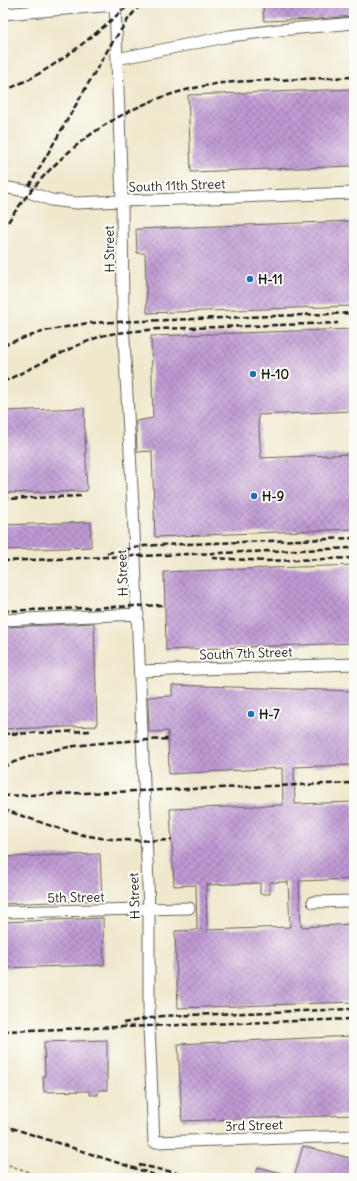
<svg xmlns="http://www.w3.org/2000/svg" width="357" height="1181" viewBox="0 0 357 1181" font-family="Delius,sans-serif">
  <defs>
    <pattern id="building-cross-hatch" width="8" height="8" patternUnits="userSpaceOnUse"><rect width="8" height="8" fill="#c09ad4"/><path d="M0 0l8 8M0 8l8-8" fill="none" stroke="#9b7dab"/></pattern>
  </defs>
  <rect width="100%" height="100%" fill="#fdfcf7"/>
  <filter id="ink" filterUnits="userSpaceOnUse"><feTurbulence type="fractalNoise" baseFrequency=".025" numOctaves="2"/><feDisplacementMap in="SourceGraphic" scale="8" xChannelSelector="R" yChannelSelector="G"/><feConvolveMatrix kernelMatrix="1 2 1 2 8 2 1 2 1" color-interpolation-filters="sRGB"/></filter>
  <filter id="wash" filterUnits="userSpaceOnUse"><feTurbulence type="fractalNoise" baseFrequency=".012" numOctaves="4" result="noise"/><feDisplacementMap in="SourceGraphic" scale="16" xChannelSelector="R" yChannelSelector="G"/><feGaussianBlur stdDeviation="0.9" result="paint"/><feColorMatrix in="noise" values="0 0 0 0 0 0 0 0 0 0 0 0 0 0 0 0 0 1.4 0 .05"/><feComposite in="paint" operator="in"/></filter>
  <g filter="url(#wash)">
    <rect width="100%" height="100%" fill="#efe8cc"/>
    <g id="blocks">
      <path fill="url(#building-cross-hatch)" fill-rule="evenodd" d="M263 3H354V16L317 19 264 21Z
        M354 89V166L191 172 188 95Z
        M354 221V306L147 313 145 253H137L136 229Z
        M354 329V411L258 415 261 458 354 454V529L155 537 152 451 137 452 136 421 153 418 151 336Z
        M84 408 87 491 3 493V411Z
        M91 522V547L3 550V525Z
        M354 565V643L166 650 164 572Z
        M94 623 97 726 3 729V627Z
        M172 685 354 691V765L294 767 295 804 354 802V879L299 881 301 927 354 924V1002L178 1008 175 931 197 930 196 885 174 886 170 809 283 805 282 768 169 774 168 731 149 732 148 697 172 696ZM270 882H288L290 927 207 930 206 885 260 883V894H270Z
        M100 854 102 900 3 904V857Z
        M103 918 104 965 3 968V922Z
        M354 1036V1115L182 1121 178 1044Z
        M107 1040V1090H98V1095H90L89 1091 44 1092 43 1076H45L44 1042Z
        M303 1146 354 1159V1178H294Z
        M258 1167 293 1176V1178H255Z"/>
    </g>
  </g>
  <g filter="url(#ink)">
    <use href="#blocks" fill-opacity="0" stroke="#66635a" stroke-width="1"/>
    <g fill="none" stroke-linecap="round" stroke-linejoin="round">
      <defs>
        <path id="minor" d="M115 3 122 201 123 321 133 507 149 910V1026L154 1142 354 1136
          M3 14 115 5
          M117 59 230 36 279 30 354 23
          M3 187 26 191 51 200 76 203 122 201 354 193
          M3 620 138 614
          M140 671 354 664
          M313 902 354 901
          M3 912 189 908"/>
      </defs>
      <use href="#minor" stroke="#66635a" stroke-width="13"/>
      <path stroke="#66635a" stroke-width="1.5" stroke-dasharray="3 3" stroke-linecap="butt" d="M3 1163 47 1178"/>
      <use href="#minor" stroke="#fff" stroke-width="11"/>
      <path stroke="#1c1c1c" stroke-width="2.5" stroke-dasharray="6 3" stroke-linecap="butt" d="M3 91C52 72 91 38 131 3
        M29 186 110 46 129 18 142 3
        M8 222C57 148 126 98 215 84 235 81 255 81 275 80 302 79 328 78 354 77
        M3 345 45 331 88 323 354 313
        M3 382 76 346 101 336 116 333 158 329 338 323
        M3 499 82 496
        M107 553 144 546 159 545 354 538
        M212 558 267 561 354 558
        M3 561 354 548
        M3 611 165 605
        M3 734 90 731
        M3 767C57 742 111 742 169 739
        M3 796 354 783
        M3 810C25 816 46 825 67 831 102 841 136 841 172 840
        M123 1023 162 1016 354 1009
        M3 1031 354 1019
        M3 1125 164 1178
        M139 1165 201 1178"/>
    </g>
  </g>
  <g fill="#1f6fb2" stroke="#fdfcf7" stroke-width="1.5">
    <circle cx="250" cy="279" r="4"/>
    <circle cx="253" cy="374" r="4"/>
    <circle cx="254" cy="496" r="4"/>
    <circle cx="251" cy="714" r="4"/>
  </g>
  <g text-anchor="middle" stroke-width="4" stroke-linejoin="round" paint-order="stroke">
    <g font-size="13" fill="#1c1c1c" stroke="#fdfcf7">
      <text transform="translate(177 185) rotate(-2)" y="5">South 11th Street</text>
      <text transform="translate(109 249) rotate(-91)" y="5">H Street</text>
      <text transform="translate(122 573) rotate(-92)" y="5">H Street</text>
      <text transform="translate(246 653) rotate(-2)" y="5">South 7th Street</text>
      <text transform="translate(134 896) rotate(-92)" y="5">H Street</text>
      <text transform="translate(76 897) rotate(-1)" y="5">5th Street</text>
      <text transform="translate(254 1125) rotate(-2)" y="5">3rd Street</text>
    </g>
    <g font-size="13" font-weight="bold" fill="#1c1c1c" stroke="#fdfcf7" text-anchor="start">
      <text x="258" y="284">H-11</text>
      <text x="261" y="379">H-10</text>
      <text x="262" y="501">H-9</text>
      <text x="259" y="719">H-7</text>
    </g>
  </g>
  <rect width="357" height="1181" fill="none" stroke="#fdfcf7" stroke-width="16"/>
</svg>
